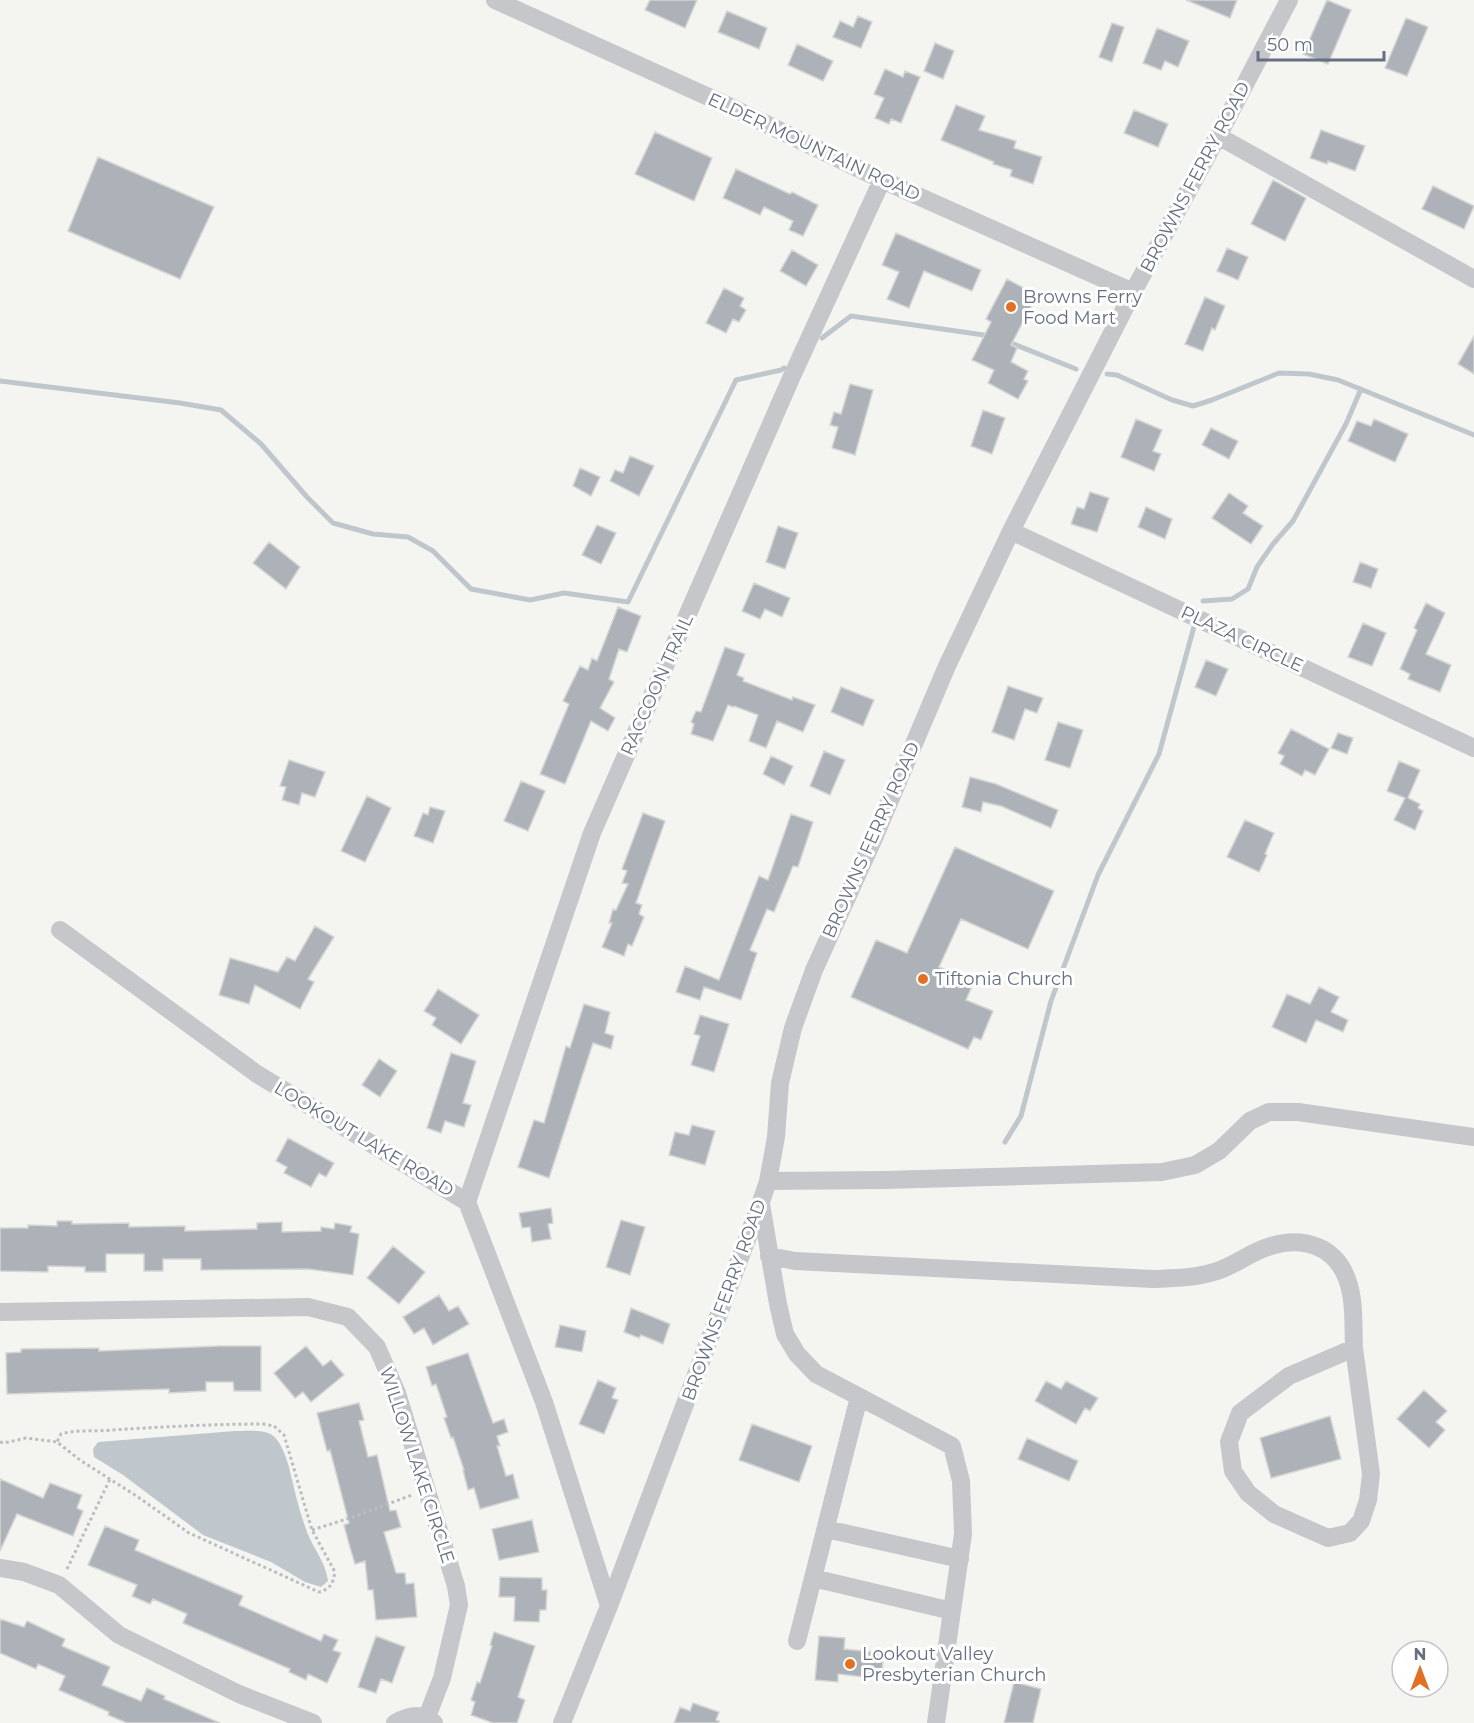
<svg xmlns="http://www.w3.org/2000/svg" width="1474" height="1723" viewBox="0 0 1474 1723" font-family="Montserrat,sans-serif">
  <rect width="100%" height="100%" fill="#f4f5f1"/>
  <path fill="#bfc7cd" d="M235 1431C245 1431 263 1429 272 1435 281 1441 286 1457 289 1467 295 1492 300 1516 310 1539 317 1553 326 1565 328 1581L321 1587 305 1582 271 1562 203 1535 123 1475 94 1457 93 1449 98 1442Z"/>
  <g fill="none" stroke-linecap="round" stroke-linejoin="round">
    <path stroke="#bfc7cd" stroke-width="5" d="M822 338 851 316 991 336
      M1006 341 1076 369
      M1107 374 1117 375 1172 400 1193 406 1212 400 1279 373 1309 374 1338 380 1474 435
      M0 381 180 403 221 410 261 444 307 497 333 523 373 534 408 537 433 551 471 589 530 600 564 593 628 602 736 380 781 370 784 368
      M1203 601 1232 599 1248 589 1257 567 1273 544 1293 521 1346 424 1361 389
      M1005 1142 1021 1116 1051 1001 1098 875 1159 754 1195 623"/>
  </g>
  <path fill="#adb2b9" stroke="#d5d6d4" stroke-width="1.5" d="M650 0H697L685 28 645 10Z
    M1186 0H1237L1230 18Z
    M1327 0 1351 10 1328 64 1303 54Z
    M727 11 767 28 759 49 718 32Z
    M858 16 872 22 861 48 833 37 840 21 853 27Z
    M1406 18 1428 27 1407 76 1385 68Z
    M1112 23 1124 27 1112 62 1099 57Z
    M1157 28 1189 41 1178 67 1165 61 1161 70 1143 63Z
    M935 43 954 51 943 79 924 71Z
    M797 44 833 61 823 81 788 65Z
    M885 69 903 77 905 71 920 77 901 123 891 119 889 124 875 118 884 98 874 94Z
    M956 105 985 116 979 130 1016 141 1014 148 1042 157 1033 184 1010 176 1012 170 993 164 994 162 941 140Z
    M1134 110 1168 124 1158 147 1124 133Z
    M1321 130 1365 146 1355 171 1328 161 1327 164 1310 158Z
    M655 132 712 158 694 201 635 174Z
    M98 157 214 207 180 279 68 231Z
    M736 169 790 194 792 192 818 205 803 236 789 230 793 221 764 207 760 215 723 198Z
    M1273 180 1306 198 1285 241 1251 224Z
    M1433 186 1474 206 1464 229 1422 209Z
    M896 233 981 270 972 291 924 271 909 308 887 299 899 272 882 265Z
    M1227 248 1248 257 1238 280 1217 271Z
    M792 250 818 265 806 286 780 271Z
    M1007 279 1037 295 1011 345 1017 348 1011 362 1028 371 1024 379 1028 381 1018 399 988 383 994 370 972 360 991 322 986 319Z
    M724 288 744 298 740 306 746 310 739 322 733 319 726 333 706 323Z
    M1205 297 1225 306 1215 330 1212 328 1203 351 1185 344Z
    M1474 336V374L1458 364Z
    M850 384 873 390 855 455 832 448 838 427 830 425 834 412 841 414Z
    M983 410 1005 418 992 454 971 446Z
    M1136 419 1162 430 1153 451 1161 454 1154 471 1121 457Z
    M1374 419 1408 434 1395 462 1348 441 1357 421 1371 426Z
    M1211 428 1238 441 1229 459 1202 445Z
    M630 456 654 466 639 496 610 481 615 470 623 473Z
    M580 468 600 477 591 496 573 486Z
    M1090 492 1109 498 1097 532 1071 524 1077 507 1084 509Z
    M1229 493 1248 506 1243 513 1263 526 1251 544 1212 518Z
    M1146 507 1172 519 1165 539 1138 527Z
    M597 525 616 533 601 564 582 555Z
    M778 526 798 533 785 569 766 562Z
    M269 542 300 567 286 589 253 563Z
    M1360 562 1378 569 1371 588 1353 582Z
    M754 583 790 598 782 617 765 609 760 619 742 611Z
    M1426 603 1445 613 1426 654 1451 665 1440 692 1408 679 1410 674 1400 669 1417 630 1414 628Z
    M618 607 641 616 627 652 619 649 609 679 614 682 600 708 615 718 608 731 591 721 565 784 540 774 569 704 563 701 580 666 588 670 592 658 597 661Z
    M1363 623 1386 633 1372 666 1348 657Z
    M725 647 745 654 737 675 744 678 743 681 792 700 793 697 815 705 803 732 777 721 766 748 749 741 758 715 734 706 733 707 728 705 713 741 691 734 694 724 691 722 696 711 701 712Z
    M1206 660 1228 669 1216 696 1195 687Z
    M1008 686 1043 698 1037 713 1025 709 1014 740 992 732Z
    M841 687 874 700 863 726 831 712Z
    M1058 722 1083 730 1070 768 1045 760Z
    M1291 729 1329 749 1315 775 1305 770 1302 776 1280 764 1284 756 1278 753Z
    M1338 733 1353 738 1347 754 1331 748Z
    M824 751 845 760 830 795 810 786Z
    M771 756 793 766 784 785 763 774Z
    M289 760 325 772 315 797 302 793 299 805 282 800 286 787 280 786Z
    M1399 761 1420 770 1408 798 1420 804 1418 808 1423 811 1415 830 1394 820 1405 798 1387 791Z
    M970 777 996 784 1058 810 1051 828 1001 806 983 802 981 812 962 807Z
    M521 781 545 791 528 831 504 821Z
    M367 796 391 808 365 862 341 851Z
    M430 807 445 811 433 843 414 836 423 813 428 815Z
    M643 813 665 821 636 903 642 905 639 914 644 917 632 946 628 944 624 956 602 947 612 923H609L613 909 616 910 628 884 622 883 627 871 622 869Z
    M791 814 813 822 798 867 793 866 774 912 767 909 750 950 757 953 741 1000 704 987 700 1000 676 992 685 966 719 980 759 876 768 880Z
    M1245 820 1274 833 1265 854 1267 855 1259 872 1227 857Z
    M955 847 1054 891 1028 949 961 919 939 967 974 982 966 1000 993 1011 981 1040 974 1037 968 1049 851 997 876 940 907 953Z
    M315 926 334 937 308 979 314 982 300 1009 255 985 249 1004 219 995 230 958 278 972 287 957 295 961Z
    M1319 987 1339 997 1331 1012 1348 1020 1343 1032 1316 1020 1306 1043 1272 1027 1287 994 1310 1004Z
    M438 989 479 1015 461 1044 432 1025 436 1018 424 1011Z
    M584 1004 610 1012 605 1033 614 1036 611 1049 593 1043 549 1178 518 1167 534 1120 544 1123 566 1046 570 1048Z
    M700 1015 729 1024 714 1072 691 1065 700 1036 694 1034Z
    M451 1053 476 1061 463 1103 471 1105 464 1127 445 1121 441 1133 427 1128Z
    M379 1059 397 1071 380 1097 362 1085Z
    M692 1125 715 1131 705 1165 669 1155 675 1132 689 1135Z
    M288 1138 334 1163 326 1177 319 1173 311 1187 284 1173 287 1167 276 1161Z
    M551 1208 553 1223 548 1224 551 1239 532 1242 530 1227 522 1228 519 1213Z
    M621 1220 645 1227 630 1275 606 1267Z
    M57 1221H72V1224L129 1223V1227L185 1226V1231L257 1229V1223L282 1222V1232L321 1231V1227L334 1229 335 1223 352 1226 350 1232 359 1234 353 1275 308 1269 201 1270V1259H163V1271H144V1254H106V1272H85V1267L48 1266V1272L0 1271V1228H28V1225L57 1226Z
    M393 1246 425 1272 399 1304 367 1278Z
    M439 1295 449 1311 458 1306 469 1324 433 1345 424 1328 414 1334 403 1317Z
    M631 1308 670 1324 663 1344 641 1335 639 1338 624 1332Z
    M560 1325 586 1331 582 1352 555 1347Z
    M220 1346H261V1391H234L233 1382H206V1391L169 1393V1389L7 1394 6 1353 21 1352V1349L99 1348V1351Z
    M306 1346 323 1366 331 1360 344 1375 311 1402 303 1392 295 1398 274 1373Z
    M468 1353 493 1423 504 1419 508 1432 497 1436 500 1446H497L506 1476 513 1474 519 1498 480 1509 474 1488 468 1490 463 1470H464L453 1437 451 1438 444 1418 447 1417 436 1384 432 1386 426 1367Z
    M598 1380 616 1388 612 1398 618 1400 604 1434 579 1424Z
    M1046 1381 1061 1389 1066 1381 1098 1398 1090 1411 1085 1408 1076 1424 1035 1401Z
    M1424 1390 1447 1411 1436 1422 1445 1430 1429 1448 1397 1419Z
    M359 1403 364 1420 359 1421 368 1457 377 1455 390 1511 396 1510 401 1527 384 1532 396 1573H405L406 1584 414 1583 417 1617 376 1620 373 1590H368L365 1561 355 1564 349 1544 344 1525 349 1523 330 1450 327 1451 317 1413Z
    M1330 1416 1341 1459 1271 1478 1260 1438Z
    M752 1424 812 1446 799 1482 739 1460Z
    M1027 1438 1078 1461 1069 1481 1018 1459Z
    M0 1479 43 1498 50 1483 82 1495 77 1508 83 1511 73 1536 17 1514 0 1551Z
    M532 1520 539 1552 499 1560 492 1529Z
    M105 1526 139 1540 135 1550 243 1596 239 1605 321 1641 324 1634 338 1640 333 1650 341 1653 327 1683 308 1674 306 1680 289 1672 290 1669 183 1623 187 1614 153 1599 150 1604 132 1596 137 1585 88 1565Z
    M500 1577 542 1578V1590H547L546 1610H540L539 1622 514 1621 515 1597H499Z
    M0 1619 24 1627 27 1621 65 1639 62 1646 110 1667 102 1685 141 1701 147 1688 165 1696 164 1699 220 1723H127L108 1715 109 1712 59 1690 65 1676 38 1664 36 1669 0 1653Z
    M494 1632 535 1646 518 1697 525 1700 517 1723H493L471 1715 475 1702 471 1700 477 1682 480 1683 492 1646 490 1645Z
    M376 1636 405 1647 392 1683 381 1679 376 1693 358 1687Z
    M819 1636 845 1638 844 1649 884 1653 881 1679 838 1674V1682L815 1680Z
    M1014 1682 1041 1689 1033 1723H1004Z
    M693 1703 719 1712 716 1720 719 1721V1723H674L680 1707 690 1711Z"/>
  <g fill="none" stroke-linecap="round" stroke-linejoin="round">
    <path stroke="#bcbdc0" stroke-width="3" stroke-dasharray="3 3" stroke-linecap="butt" d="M0 1442 4 1443 26 1438 57 1442 80 1460 138 1497 189 1533 319 1592C331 1589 333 1583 335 1572L312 1530 284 1435 274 1426 263 1424C212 1424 162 1427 111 1430 94 1432 77 1429 61 1434L57 1442
      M312 1530 353 1517 412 1495
      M67 1569 110 1479"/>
    <path stroke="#c5c7cb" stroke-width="18" d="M495 0 735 109 882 180 1133 292
      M1218 136 1474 279
      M1011 531 1474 748
      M60 930 257 1074 467 1202 544 1402 609 1606
      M768 1181 885 1180 1162 1172 1195 1165 1219 1151 1250 1121 1269 1112H1298L1474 1137
      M467 1202 592 833 792 376 882 180
      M761 1204 778 1304 785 1334 797 1354 816 1374 952 1446 961 1481 963 1534 936 1723
      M769 1256 795 1261 1153 1279C1175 1278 1196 1278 1217 1271 1236 1265 1252 1251 1271 1246 1303 1236 1335 1246 1347 1279 1355 1300 1353 1326 1354 1348
      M0 1312 308 1307 348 1317 377 1347 397 1393 456 1586 459 1605 442 1678 427 1717
      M1354 1348 1371 1474 1368 1500 1361 1521 1350 1533 1328 1538 1274 1514 1248 1493 1233 1471 1229 1442 1240 1413 1289 1376Z
      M826 1529 960 1559
      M0 1568 24 1572 59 1585 119 1635 239 1694 313 1723
      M813 1578 952 1611
      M797 1641 859 1397
      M395 1723C409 1715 422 1712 434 1723
      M562 1723 609 1606 761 1202 768 1181 776 1137 780 1083 793 1028 814 970 874 838 947 666 1011 531 1133 292 1218 136 1289 0"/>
  </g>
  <g fill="#e27023" stroke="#fff" stroke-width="2">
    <circle cx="1011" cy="307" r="6"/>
    <circle cx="923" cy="979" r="6"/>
    <circle cx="850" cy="1664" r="6"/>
  </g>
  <g text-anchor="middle" stroke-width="6" stroke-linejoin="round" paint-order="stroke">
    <g font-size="18" fill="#646f82" stroke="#fff">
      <text transform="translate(814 147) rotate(25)" y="6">ELDER MOUNTAIN ROAD</text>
      <text transform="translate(1195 177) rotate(-62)" y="6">BROWNS FERRY ROAD</text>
      <text transform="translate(1242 639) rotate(25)" y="6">PLAZA CIRCLE</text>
      <text transform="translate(657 685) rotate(-66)" y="6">RACCOON TRAIL</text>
      <text transform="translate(871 840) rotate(-66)" y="6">BROWNS FERRY ROAD</text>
      <text transform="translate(364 1139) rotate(31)" y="6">LOOKOUT LAKE ROAD</text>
      <text transform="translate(724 1300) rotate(-70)" y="6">BROWNS FERRY ROAD</text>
      <text transform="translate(417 1465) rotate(72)" y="6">WILLOW LAKE CIRCLE</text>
    </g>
    <g font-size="18" fill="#646f82" stroke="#fff" text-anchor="start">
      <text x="1023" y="303">Browns Ferry<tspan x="1023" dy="21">Food Mart</tspan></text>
      <text x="935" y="985">Tiftonia Church</text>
      <text x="862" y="1660">Lookout Valley<tspan x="862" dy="21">Presbyterian Church</tspan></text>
    </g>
  </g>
  <g transform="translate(1420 1669)"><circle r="28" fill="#ffffff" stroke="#c1c5cd" stroke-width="1.5"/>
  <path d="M0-4.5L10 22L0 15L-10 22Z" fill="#e27023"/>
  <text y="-9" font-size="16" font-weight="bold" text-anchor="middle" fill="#646f82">N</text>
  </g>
  <path d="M1258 51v9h126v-9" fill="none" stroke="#646f82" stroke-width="3"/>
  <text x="1267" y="51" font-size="18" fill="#646f82" stroke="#ffffff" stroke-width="4.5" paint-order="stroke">50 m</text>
</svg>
